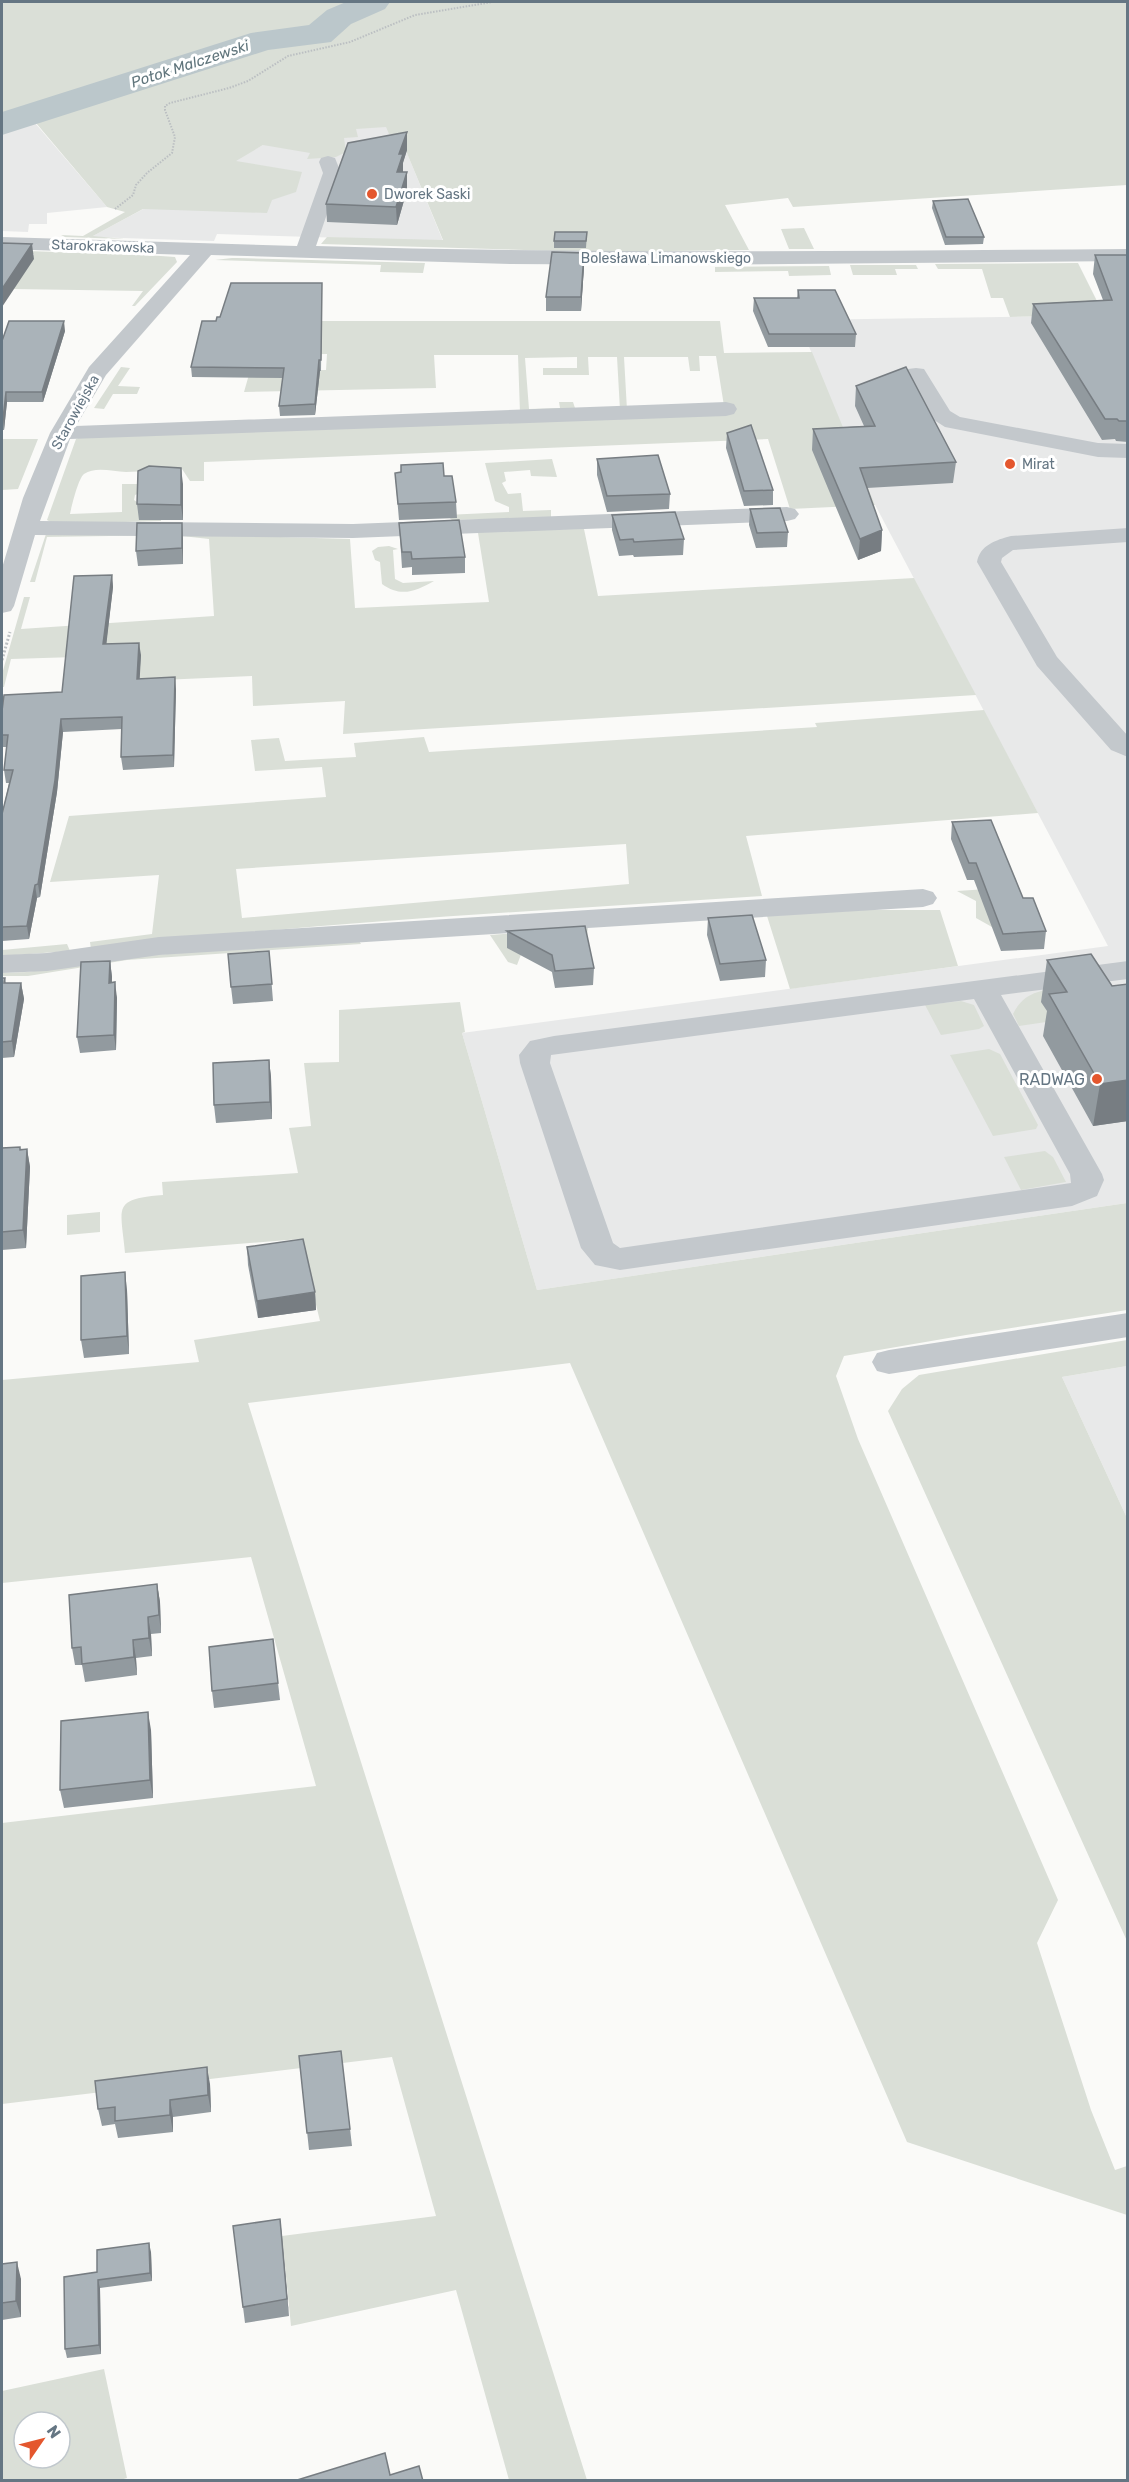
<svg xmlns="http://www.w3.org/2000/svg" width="1129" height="2482" viewBox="0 0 1129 2482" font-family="Rubik,sans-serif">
  <rect width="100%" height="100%" fill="#fafaf8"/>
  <path fill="#e8e9e9" d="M391 114 443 241 217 234 214 241 91 237 263 145Z
    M29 123H35L107 207 47 213V224H29L28 232 2 231V133Z
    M1127 315V1203L537 1290 462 1033 1108 946 872 499 798 320Z
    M1127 1366V1518L1062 1377Z"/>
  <path fill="#dadfd7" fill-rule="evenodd" d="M2 2H1127V185L793 207 788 198 725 205 749 250 591 252 321 244 327 237 443 240 399 134H389L386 127 356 129 358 137 344 138 346 152 336 157 307 159 310 153 263 145 236 161 302 172 296 192 272 200 267 213 143 209 93 236 125 239 65 237 61 235 83 236 125 212 107 207 36 123H29L2 133Z
    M804 228 814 249H789L781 229Z
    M2 250 161 256 175 257 177 262 135 306H132L143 291 13 289 34 254 2 253Z
    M232 258H237L425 263 423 273 380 272 381 265 215 260Z
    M1078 263 1104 315 1010 317 1003 298H991L982 269H938L935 264Z
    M850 265H916L918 269H895L897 275H853Z
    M829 266 831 275 789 276 788 271 715 272V267Z
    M275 321H720L724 353 812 352 875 505 790 509 768 439 204 462V481H190L182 469C163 468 144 472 126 472 113 472 96 466 84 474 78 479 72 505 70 514L122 512V484H140V493L135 495 134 500 161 518V521L54 524 47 520 76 439 81 437 724 406 716 356H699L700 371H690L688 357H624L627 410H620L617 357H588L589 375H543V368H577V357L525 358 529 409 560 408 559 402H573L576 411 520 413 518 355H434L436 388 244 392 250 371 326 370 327 354 259 355Z
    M121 367 130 368 118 386 140 387 137 394H113L104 409 94 408Z
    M2 439H38L18 489 2 490Z
    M552 459 557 477 531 476 530 470 504 472 506 481 502 483 508 494 521 493 523 511 551 510V518L452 520 446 515 509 512V507L495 501 485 463Z
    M584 529 598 596 914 578 976 695 343 734 345 701 253 706 252 676 139 681 140 655 11 659 4 687H2V674L24 597H30L21 629 214 616 209 539 173 535 47 537 35 582H30L46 534 208 535 350 539 355 608 489 602 478 533 488 530Z
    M389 546 398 549 393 550 395 579 403 583 434 581C416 591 401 598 382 584L380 562 375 560 372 551 378 547Z
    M984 710 1038 813 746 836 762 896C538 911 314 922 91 949L90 942 152 934 159 875 50 882 69 816 326 797 322 767 255 771 251 740 279 738 285 761 356 757 354 743 424 737 429 752 817 727 815 723ZM626 844 629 884 242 918 236 869Z
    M1018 887 992 927 976 918V901L957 891Z
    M864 910H940L958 966 790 989 767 916Z
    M588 928 587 935 522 952 517 965 508 962 490 935Z
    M358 939 361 944 127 960 28 976H2V973L27 972 129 957Z
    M67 944 70 951 2 956V950Z
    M1066 987 1042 1002 1053 1021 1019 1026 1013 1014C1024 991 1043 990 1066 987Z
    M961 1001 974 1005 984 1026 979 1029 941 1035 925 1005Z
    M460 1002 465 1032 462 1033 537 1290 1127 1203V1310L966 1335 844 1356 836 1376 858 1439 1058 1900 1037 1943 1091 2110 1115 2170 1127 2166V2215L907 2142 570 1363 248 1403 587 2480H509L456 2290 291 2326 282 2236 436 2216 392 2057 2 2104V1823L316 1786 251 1557 2 1583V1380L199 1362 194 1340 320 1321 300 1239 125 1253C121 1207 111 1199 163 1195L162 1182 298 1173 289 1128 311 1126 304 1063 339 1062V1010Z
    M989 1049 1000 1054 1038 1125 1036 1129 993 1136 950 1055Z
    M1045 1151 1053 1157 1066 1182 1021 1190 1004 1157Z
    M100 1212V1232L67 1235V1215Z
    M1127 1340V1366L1062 1377 1127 1518V1941L888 1411 902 1389 919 1375Z
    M104 2369 127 2478 120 2480H2V2391ZM24 2422H60V2458H24Z"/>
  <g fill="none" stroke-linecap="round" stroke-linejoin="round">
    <path fill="#bbc7cb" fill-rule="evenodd" d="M346 2H390L385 9 351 24 331 42 268 50 2 135V112L251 33 309 25 327 10Z"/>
    <path stroke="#bbbfc2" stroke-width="2" stroke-dasharray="1.5 1.5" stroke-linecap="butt" d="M115 209 133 195 136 185 147 173 172 153 175 137 165 110V106L170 103 229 88 248 81 288 56 350 42 415 15 493 2"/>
    <path stroke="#bbbfc2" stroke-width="3" stroke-dasharray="2 2" stroke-linecap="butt" d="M2 660 10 632"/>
    <path fill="#c3c8cc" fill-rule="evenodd" d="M328 156 335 158 341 173 316 246C587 254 857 251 1128 249V261L682 265 510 264 211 255 106 375 76 426 726 402 734 404 737 409 734 414 726 416 70 439 40 521 353 524 787 507 795 509 799 514 795 519 787 521 353 538 35 535 14 606 11 611 2 613V568L23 498 50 433 89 367 190 255 2 249V237L297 246 323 173 319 162 321 158Z
      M916 368 924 369 950 411 960 417 1098 443 1128 444V458L1098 457 945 427 934 420 905 374 908 369Z
      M1128 528V542L1013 550 1002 558 1001 562 1057 657 1128 736V757L1111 750 1037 666 977 562C980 545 996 540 1011 536Z
      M923 889 933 892 937 898 933 904 923 907 159 955 47 971 2 973V955L47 953 159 937Z
      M1128 961V979L1001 995 1102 1174 1104 1180 1097 1196 1072 1206 620 1270 595 1265 581 1248 520 1063 519 1055 530 1041 554 1036ZM974 999 1070 1174 1071 1183 620 1248 613 1243 550 1063 551 1055Z
      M1128 1313V1337L889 1374 877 1371 872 1362 877 1353 889 1350Z"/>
  </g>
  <path fill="#929a9f" d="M407 132V150L403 162V172H407V190L397 225 327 222 326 204Z
    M933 201 984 237 983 244 945 245 932 208Z
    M587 232 586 248H554V241Z
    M584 253V267L581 311H546V297Z
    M1095 255H1128V442L1116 441 1115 439 1102 440 1031 323 1033 304 1103 300 1093 274Z
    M798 290 856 334 855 347H768L753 311 754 298H797Z
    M322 293 321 371H320L315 415 280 416 279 406 283 378 192 377 191 367 216 321 220 317Z
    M65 331 43 402H7L4 430H2V341Z
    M856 386 956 462 953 483 867 488 882 530 881 551 858 560 812 450 813 429 864 426 855 406Z
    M727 433 773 490V505L744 506 726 448Z
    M597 459 670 494 669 509 607 512 597 475Z
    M395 473 444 476 456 502 457 518 399 520Z
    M183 484V520H139L137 504Z
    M750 509 788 532 787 547 756 548 749 525Z
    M612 515 684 539 683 555 634 557 633 555 619 556 612 530Z
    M399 523 465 557V573L412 575V567L402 568Z
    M183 539V564L138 566 136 551Z
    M112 575 113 587 106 644 141 655 139 679 176 689 174 767 123 770 121 757 122 729 63 732 57 792 40 897 37 898 29 939 2 941V814L9 783H6L4 770 7 747H2V711L62 692Z
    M952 822 1023 898 1046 931 1044 949 1001 951 974 880H967L951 839Z
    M708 918 766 960 765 977 720 981 707 935Z
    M507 931 594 968 593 985 555 988 552 972 507 948Z
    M269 951 273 1001 233 1004 231 987Z
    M1047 960 1112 986 1128 984V1121L1093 1126 1043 1036 1047 1011 1041 1002Z
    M110 961 112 977V982L117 998 116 1050 80 1053 77 1037Z
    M2 978H5L6 983H21L24 999 14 1057 2 1058Z
    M269 1060 271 1077 272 1119 216 1123 214 1105Z
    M2 1148 27 1149 30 1167 26 1248 2 1250Z
    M247 1247 315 1292 316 1310 258 1318 248 1265Z
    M127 1290 129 1354 84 1358 81 1340Z
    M157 1584 160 1602 161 1633 151 1634 152 1656 136 1658 137 1675 85 1682 82 1665H75L72 1648Z
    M273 1639 280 1700 214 1708 212 1691Z
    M151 1730 153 1798 64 1808 60 1790Z
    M341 2051 352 2146 309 2150 299 2056Z
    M210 2084 211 2112 173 2117V2132L118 2138 115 2124 102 2126 98 2109Z
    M280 2219 289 2316 245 2323 243 2307Z
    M151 2252 152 2281 100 2288 101 2354 67 2358 65 2349 97 2272Z
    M2 2264 21 2279V2317L2 2320Z"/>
  <path fill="#777d82" d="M407 132V150L403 163V172H397L399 154Z
    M407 172V190L397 225 396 207Z
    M32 244 34 259 2 307V289Z
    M584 253V267L581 311V297Z
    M64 321 65 331 43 402 42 392Z
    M319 360 320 371 315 415V404Z
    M6 392 7 402 4 430 3 419Z
    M181 468 183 484V520L181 505Z
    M182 523 183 539V564L182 548Z
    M882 530 881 551 858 560 860 539Z
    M112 575 113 587 105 656 103 644Z
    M139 643 141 655 139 692 137 679Z
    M175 677 176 689 174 767 173 755Z
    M61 719 63 732 57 792 40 897 38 884Z
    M35 885 37 898 29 939 27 926Z
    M110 961 112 977 111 998 109 983Z
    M115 982 117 998 116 1050 114 1035Z
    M21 983 24 999 14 1057 12 1041Z
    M269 1060 271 1077 272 1119 270 1102Z
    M1128 1080V1121L1093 1126 1100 1084Z
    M27 1149 30 1167 26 1248 23 1230Z
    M125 1272 127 1290 129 1354 127 1336Z
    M315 1292 316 1310 258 1318 257 1301Z
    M157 1584 160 1602 161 1633 159 1615Z
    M148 1617 151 1634 152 1656 149 1638Z
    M133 1640 136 1658 137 1675 134 1657Z
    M148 1712 151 1730 153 1798 150 1780Z
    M207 2067 210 2084 211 2112 208 2095Z
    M170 2100 173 2117V2132L170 2115Z
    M280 2219 282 2236 289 2316 287 2299Z
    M149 2243 151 2252 152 2281 150 2273Z
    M17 2262 21 2279V2317L16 2301Z
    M98 2280 100 2288 101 2354 99 2345Z"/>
  <path fill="#aab3b9" stroke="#777d82" stroke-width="1.5" d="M407 132 399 154H403L397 172H407L396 207 326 204 348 143Z
    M968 199 984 237H946L933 201Z
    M555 232H587L586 241H554Z
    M2 243 32 244 2 289Z
    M552 252 584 253 581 297H546Z
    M1095 255H1128V421H1119L1117 419H1105L1033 304 1112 300Z
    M231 283H322L321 360H319L315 404 279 406 284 368 191 367 202 321H216L217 317H220Z
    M798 290H835L856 334H769L754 298H799Z
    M9 321H64L42 392H6L3 419H2V341Z
    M906 367 956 462 860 468 882 530 860 539 813 429 875 426 856 386Z
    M751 425 773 490 744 491 727 433Z
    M658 455 670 494 607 496 597 459Z
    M443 463 444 476H452L456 502 398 504 395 473 401 472V465Z
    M149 466 181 468V505L137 504 138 471Z
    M780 508 788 532 757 533 750 509Z
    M675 512 684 539 634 542 633 539 620 540 612 515Z
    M459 520 465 557 412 559 411 552H402L399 523Z
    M137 523H182V548L136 551Z
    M112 575 103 644 139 643 137 679 175 677 173 755 121 757 122 717 61 719 55 780 38 884 35 885 27 926 2 927V814L13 770H4L8 735H2V711L4 695 62 692 74 576Z
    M991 820 1023 898H1033L1046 931 1003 934 976 863H969L952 822Z
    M752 915 766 960 720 964 708 918Z
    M585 926 594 968 555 971 552 955 507 931Z
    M269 951 272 984 231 987 228 954Z
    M1091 954 1112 986 1128 984V1080L1100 1084 1049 994 1067 992 1047 960Z
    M110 961 109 983 115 982 114 1035 77 1037 81 962Z
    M2 978H5L4 983H21L12 1041 2 1042Z
    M269 1060 270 1102 214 1105 213 1063Z
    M20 1147V1150L27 1149 23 1230 2 1232V1148Z
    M303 1239 315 1292 257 1301 247 1247Z
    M125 1272 127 1336 81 1340V1276Z
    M157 1584 159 1615 148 1617 149 1638 133 1640 134 1657 82 1664 81 1647 72 1648 69 1595Z
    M273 1639 278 1683 212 1691 209 1647Z
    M148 1712 150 1780 60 1790 61 1721Z
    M341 2051 350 2129 307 2133 299 2056Z
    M207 2067 208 2095 170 2100V2115L115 2121V2107L98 2109 95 2081Z
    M280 2219 287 2299 243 2307 233 2226Z
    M149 2243 150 2273 98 2280 99 2345 65 2349 64 2277 97 2272V2250Z
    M17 2262 16 2301 2 2303V2264Z
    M385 2453 390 2475 419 2466 423 2481H294Z"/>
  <g fill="#e4572e" stroke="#fff" stroke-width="2">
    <circle cx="372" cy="194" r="6"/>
    <circle cx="1010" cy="464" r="6"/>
    <circle cx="1097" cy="1079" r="6"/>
  </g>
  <g text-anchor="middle" stroke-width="6" stroke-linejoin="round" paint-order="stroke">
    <g font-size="14" fill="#657683" stroke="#fff" text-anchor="start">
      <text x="384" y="199">Dworek Saski</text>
      <text x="1022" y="469">Mirat</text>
    </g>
    <g font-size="14" fill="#657683" stroke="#fff">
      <text transform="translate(103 246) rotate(2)" y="5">Starokrakowska</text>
      <text x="666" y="263">Bolesława Limanowskiego</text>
      <text transform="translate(75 412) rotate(-61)" y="5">Starowiejska</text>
    </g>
    <g font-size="15" font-style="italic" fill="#60757c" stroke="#fff">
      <text transform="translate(190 64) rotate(-18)" y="5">Potok Malczewski</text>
    </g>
    <g font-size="16" fill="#657683" stroke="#fff" text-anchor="end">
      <text x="1085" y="1085">RADWAG</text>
    </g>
  </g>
  <rect width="1129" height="2482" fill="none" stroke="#657683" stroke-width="6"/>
  <g transform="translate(42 2440) rotate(55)"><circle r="28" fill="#ffffff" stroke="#c1c8cd" stroke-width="1.5"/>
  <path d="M0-4.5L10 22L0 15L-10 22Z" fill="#e4572e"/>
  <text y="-9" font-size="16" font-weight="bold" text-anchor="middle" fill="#657683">N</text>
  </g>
</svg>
